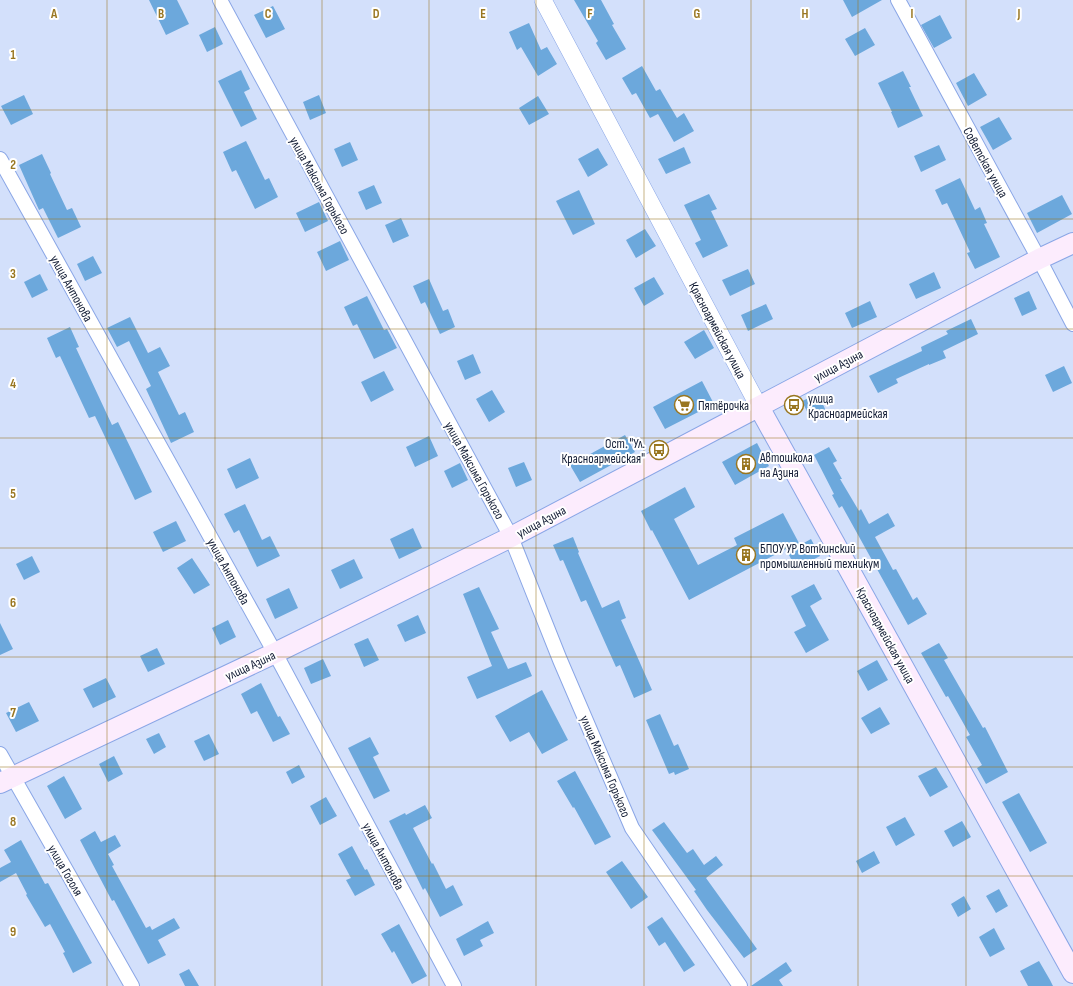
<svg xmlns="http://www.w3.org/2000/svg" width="1073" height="986" viewBox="0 0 1073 986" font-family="'Sofia Sans Condensed',sans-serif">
  <rect width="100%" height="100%" fill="#d3e0fb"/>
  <path fill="#6ca8dc" d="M149 0H177L189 24 166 35Z
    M574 0H601L614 24 612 25 626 49 606 60 596 43 598 41Z
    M843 0H882L852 17Z
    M273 6 285 29 266 38 254 15Z
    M940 15 952 38 934 48 921 25Z
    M529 23 541 50 547 47 557 64 538 76 521 47 517 50 509 32Z
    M215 27 223 44 207 52 199 35Z
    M865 28 875 45 855 56 845 39Z
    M642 66 656 91 660 89 677 118 684 113 694 131 674 142 658 114 650 118 636 93 632 95 622 78Z
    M241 70 250 89 244 92 257 119 241 127 218 81Z
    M903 71 911 87H909L923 116 898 128 891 112H892L878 83Z
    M974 73 987 95 968 106 956 83Z
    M24 95 33 114 11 125 1 106Z
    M319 95 326 113 310 120 303 102Z
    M538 96 549 114 529 125 519 108Z
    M999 117 1012 139 993 150 980 127Z
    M246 141 265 180 269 178 278 197 255 209 236 170 232 172 223 152Z
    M350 142 358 160 342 167 334 149Z
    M939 145 946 160 921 172 914 156Z
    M684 147 691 163 666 174 658 159Z
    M598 148 608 165 588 177 578 159Z
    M42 154 51 173 50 174 67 210 72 208 81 227 58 238 43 208 39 210 19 165Z
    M960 178 975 210 980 207 987 223 984 224 1000 257 975 269 967 253 970 252 947 203 942 205 935 190Z
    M374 185 382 203 366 210 358 192Z
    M579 190 595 224 573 235 556 201Z
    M709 194 717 209 711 211 728 246 703 258 695 243 701 240 684 205Z
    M1062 195 1072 214 1037 233 1027 213Z
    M319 202 328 221 305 232 296 213Z
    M401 218 409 236 393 243 385 225Z
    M645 229 656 246 636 258 626 240Z
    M340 241 349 260 326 271 317 252Z
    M93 256 102 273 85 281 77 264Z
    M748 269 755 284 730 296 722 280Z
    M934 272 941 288 916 299 909 284Z
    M40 274 48 290 32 298 24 282Z
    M654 277 664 294 644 306 634 288Z
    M429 279 443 311 448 309 455 327 440 334 425 302 421 304 413 286Z
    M1029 291 1037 309 1022 316 1014 298Z
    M367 296 384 330 387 329 397 348 374 359 357 324 353 326 344 307Z
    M870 301 877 317 852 328 845 313Z
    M766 304 773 319 748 331 741 315Z
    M130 317 148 353 160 347 170 366 158 372 179 415 185 412 194 432 171 443 146 389 151 386 129 341 117 347 107 328Z
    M971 319 978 334 943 351 946 358 929 365V364L896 379 898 383 878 393 869 376 922 351 921 347 948 334 946 331Z
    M70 327 79 347 76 348 112 425 118 422 152 492 135 500 95 416 89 418 60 356 56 358 47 338Z
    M704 330 714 348 695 359 684 342Z
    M473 354 481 373 465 380 457 361Z
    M1064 366 1072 383 1053 392 1045 375Z
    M384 371 394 390 371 402 361 382Z
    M702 381 714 404 665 429 653 407Z
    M492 390 505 412 489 422 476 399Z
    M818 394 826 411 810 418 802 401Z
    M625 435 635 452 580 482 570 465Z
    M429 436 438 456 415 467 406 447Z
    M757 443 769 466 735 485 722 462Z
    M829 447 837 461 833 463 842 479H840L859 511 861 509 869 524 888 513 895 526 875 537 893 570 896 569 913 600 917 597 927 614 908 625 842 506 839 508 832 495 834 494 814 455Z
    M250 458 259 478 236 489 227 469Z
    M524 462 532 480 516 487 508 468Z
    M460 463 468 480 452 488 444 471Z
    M685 487 695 507 674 519 698 565 737 545 734 538 783 513 800 545 811 539 820 556 796 569 786 549 689 600 652 530 651 531 641 511Z
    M245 504 262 540 270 536 280 556 257 567 239 530 234 533 224 514Z
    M176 521 186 541 163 552 153 532Z
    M413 528 422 548 399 559 390 539Z
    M573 537 579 552 578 553 602 608 619 600 626 618 621 620 652 690 634 698 620 665 616 667 586 600 581 602 563 560 560 561 553 545Z
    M32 556 40 572 24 580 16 564Z
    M192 558 210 585 194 594 177 568Z
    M354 559 363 578 340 589 331 570Z
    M814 584 822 599 810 606 829 640 806 653 794 632 806 626 791 596Z
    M479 587 499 629 491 632 508 669 526 662 532 676 477 699 467 677 492 666 463 594Z
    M289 588 298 608 275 619 266 599Z
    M418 615 426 633 405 642 397 625Z
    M228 620 236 637 220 645 212 628Z
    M0 623 13 649 0 655Z
    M368 638 379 660 364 667 354 644Z
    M939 643 948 658 944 660 983 728 985 727 1008 772 986 784 977 768 982 765 966 737 970 735 948 696 946 697 921 653Z
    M157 648 165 664 148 672 140 656Z
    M323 659 331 676 311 684 304 668Z
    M877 660 888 680 868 691 857 671Z
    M106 678 116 697 93 708 83 689Z
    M261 683 278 717 280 716 290 734 273 742 257 711 251 714 241 694Z
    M542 690 568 740 542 754 529 732 510 742 495 716Z
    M29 702 39 721 16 732 6 713Z
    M880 707 890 724 871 734 861 718Z
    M660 714 674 746 678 744 689 769 675 775 674 772 669 774 646 720Z
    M159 733 166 747 154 754 146 739Z
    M209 734 219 754 204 761 194 741Z
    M370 737 379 754 373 757 390 791 374 799 348 748Z
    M114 756 123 774 108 782 99 764Z
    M299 765 305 777 292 784 286 772Z
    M936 767 948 787 930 797 918 776Z
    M575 771 611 837 595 845 574 807 573 808 557 781Z
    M64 776 82 809 65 819 47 786Z
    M1019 793 1047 843 1030 852 1002 802Z
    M326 797 337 816 320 825 310 806Z
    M425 805 432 818 413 828 432 864 433 863 446 889 453 885 463 905 440 917 425 888 423 890 389 821 405 813 406 815Z
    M905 817 915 835 896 846 886 827Z
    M962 821 971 837 953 847 944 831Z
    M664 822 687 853 693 849 704 865 716 856 723 865 706 878 757 949 744 958 707 910 694 891 696 890 652 830Z
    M95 831 101 842 115 835 121 846 108 854 114 865 112 866 146 928 150 926 152 930 174 918 180 928 158 940 166 955 148 964 114 900 112 901 80 840Z
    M21 840 45 884 48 883 92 963 73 973 63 953 65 952 50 924 45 927 26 895 27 894 16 873 0 882V868L11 862 4 850Z
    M352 846 365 870 367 869 375 885 355 896 346 880 351 878 338 854Z
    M874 851 880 863 862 873 856 861Z
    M622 861 648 897 631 909 606 872Z
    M999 889 1008 906 996 913 986 896Z
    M964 896 971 909 958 917 951 904Z
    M662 917 695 965 684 972 665 942 659 946 647 927Z
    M488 921 494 933 480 940 483 946 464 956 456 939Z
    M399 924 427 976 412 984 394 951 392 953 381 934Z
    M994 928 1005 949 990 957 979 937Z
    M1039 961 1050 980 1053 986H1028L1020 971Z
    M786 962 792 971 779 980 783 986H751Z
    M189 969 199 986H185L179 974Z"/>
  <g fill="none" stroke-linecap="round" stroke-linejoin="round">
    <defs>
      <path id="minor" d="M220 0 511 537 560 660 632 828 740 986
        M898 0 1039 259 1073 324
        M0 159 275 653 454 986
        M0 754 132 986"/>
      <path id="tertiary" d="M543 0 759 407"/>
      <path id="secondary" d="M759 407 1073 973
        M0 783 275 653 511 537 1039 259 1073 243"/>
    </defs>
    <use href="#minor" stroke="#8aa6e6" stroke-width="16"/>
    <use href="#tertiary" stroke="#8aa6e6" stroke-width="18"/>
    <use href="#secondary" stroke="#8aa6e6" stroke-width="22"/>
    <use href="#minor" stroke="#fff" stroke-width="14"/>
    <use href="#tertiary" stroke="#fff" stroke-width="17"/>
    <use href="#secondary" stroke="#fcecfd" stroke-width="20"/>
  </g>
  <path fill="none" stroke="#997620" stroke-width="1" stroke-opacity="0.55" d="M107 0V986M215 0V986M322 0V986M429 0V986M536 0V986M644 0V986M751 0V986M858 0V986M966 0V986M0 110H1073M0 219H1073M0 329H1073M0 438H1073M0 548H1073M0 657H1073M0 767H1073M0 876H1073"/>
  <defs>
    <symbol id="supermarket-ring" viewBox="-11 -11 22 22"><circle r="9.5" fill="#fff" stroke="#997620" stroke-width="1.5"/><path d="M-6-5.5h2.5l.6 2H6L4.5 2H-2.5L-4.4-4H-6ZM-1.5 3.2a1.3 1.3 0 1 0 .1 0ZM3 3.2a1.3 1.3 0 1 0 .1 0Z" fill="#997620"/></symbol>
    <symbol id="bus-ring" viewBox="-11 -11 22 22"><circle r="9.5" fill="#fff" stroke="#997620" stroke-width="1.5"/><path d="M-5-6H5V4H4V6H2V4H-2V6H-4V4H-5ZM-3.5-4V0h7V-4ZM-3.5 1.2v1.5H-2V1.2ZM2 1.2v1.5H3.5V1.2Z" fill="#997620"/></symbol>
    <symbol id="building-ring" viewBox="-11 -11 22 22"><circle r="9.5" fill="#fff" stroke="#997620" stroke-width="1.5"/><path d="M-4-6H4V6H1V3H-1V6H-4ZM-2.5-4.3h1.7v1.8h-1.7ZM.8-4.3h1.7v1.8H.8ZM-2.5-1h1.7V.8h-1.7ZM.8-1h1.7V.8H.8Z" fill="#997620"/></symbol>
  </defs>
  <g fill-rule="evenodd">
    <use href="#supermarket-ring" x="673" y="394" width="22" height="22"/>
    <use href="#bus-ring" x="783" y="394" width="22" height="22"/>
    <use href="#bus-ring" x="648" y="439" width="22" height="22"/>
    <use href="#building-ring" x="735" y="453" width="22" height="22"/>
    <use href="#building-ring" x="735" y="544" width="22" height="22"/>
  </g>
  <g text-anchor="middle" stroke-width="4" stroke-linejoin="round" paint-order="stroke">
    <g font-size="13" fill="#121c34" stroke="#fff">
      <text transform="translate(986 162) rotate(61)" y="5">Советская улица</text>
      <text transform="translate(320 185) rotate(61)" y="5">улица Максима Горького</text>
      <text transform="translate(72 288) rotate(61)" y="5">улица Антонова</text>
      <text transform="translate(718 330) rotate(62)" y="5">Красноармейская улица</text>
      <text transform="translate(838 365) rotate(-28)" y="5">улица Азина</text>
      <text transform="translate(475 470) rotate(61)" y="5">улица Максима Горького</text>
      <text transform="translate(541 521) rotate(-28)" y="5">улица Азина</text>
      <text transform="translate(229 571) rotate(61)" y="5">улица Антонова</text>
      <text transform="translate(886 635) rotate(61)" y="5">Красноармейская улица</text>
      <text transform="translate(250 665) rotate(-25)" y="5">улица Азина</text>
      <text transform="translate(606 766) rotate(67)" y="5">улица Максима Горького</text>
      <text transform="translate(384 856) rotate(62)" y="5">улица Антонова</text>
      <text transform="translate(66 870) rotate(60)" y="5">улица Гоголя</text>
    </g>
    <g font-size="13" fill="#121c34" stroke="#fff" text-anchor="start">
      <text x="808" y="403">улица<tspan x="808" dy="15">Красноармейская</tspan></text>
      <text x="698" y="410">Пятёрочка</text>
      <text x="645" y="448" text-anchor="end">Ост. "Ул.<tspan x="645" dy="15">Красноармейская"</tspan></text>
      <text x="760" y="462">Автошкола<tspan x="760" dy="15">на Азина</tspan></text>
      <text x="760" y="553">БПОУ УР Воткинский<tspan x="760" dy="15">промышленный техникум</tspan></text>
    </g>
  </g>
  <g font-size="13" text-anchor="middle" font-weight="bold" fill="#997620" stroke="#fff" stroke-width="4" stroke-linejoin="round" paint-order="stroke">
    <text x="54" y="18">A</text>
    <text x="161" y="18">B</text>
    <text x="268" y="18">C</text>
    <text x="376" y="18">D</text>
    <text x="483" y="18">E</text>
    <text x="590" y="18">F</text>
    <text x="697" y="18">G</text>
    <text x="805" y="18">H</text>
    <text x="912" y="18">I</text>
    <text x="1019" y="18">J</text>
    <text x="13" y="59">1</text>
    <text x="13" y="169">2</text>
    <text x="13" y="278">3</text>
    <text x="13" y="388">4</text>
    <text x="13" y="498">5</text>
    <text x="13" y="607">6</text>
    <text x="13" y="717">7</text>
    <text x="13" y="826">8</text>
    <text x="13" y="936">9</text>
  </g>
</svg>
